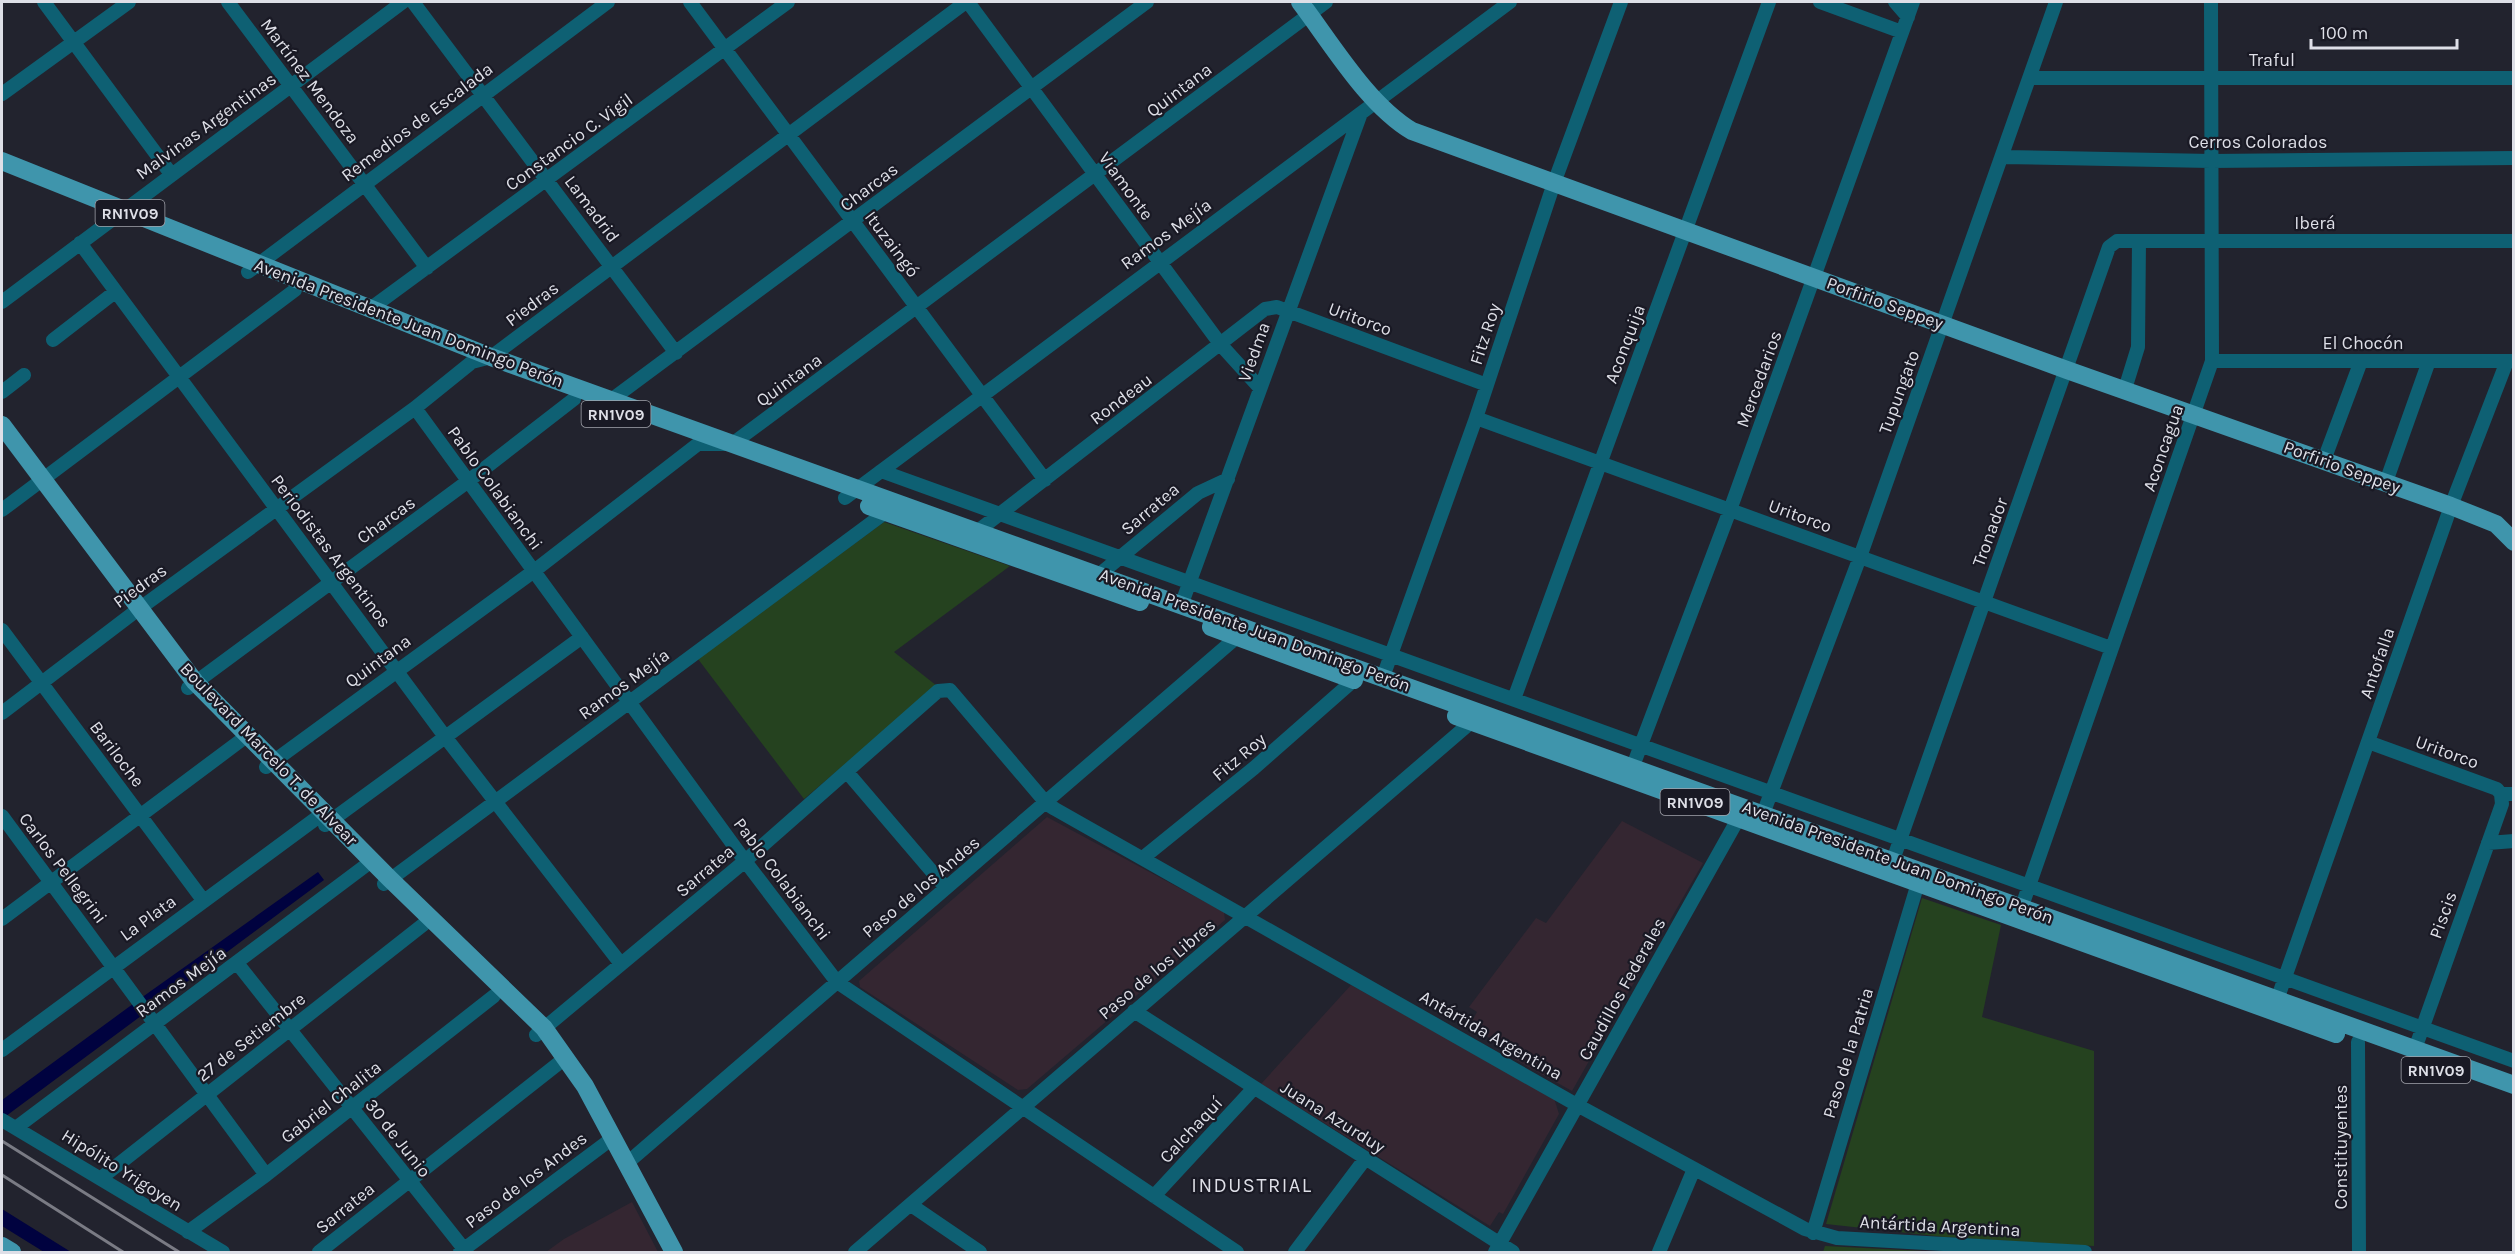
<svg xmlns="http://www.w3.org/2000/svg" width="2515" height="1254" viewBox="0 0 2515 1254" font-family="Karla,sans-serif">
  <rect width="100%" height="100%" fill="#22232e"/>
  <path fill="#342631" d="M1047 817 1224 912 1225 920 1027 1089 1018 1090 860 987 859 981Z
    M1622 821 1703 863 1605 1033 1599 1034 1596 1040 1597 1047 1572 1091 1516 1060 1471 1023 1477 1012 1469 1007 1536 918 1546 923Z
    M1351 985 1554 1098 1559 1114 1503 1214 1499 1212 1490 1226 1261 1084Z
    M632 1202 658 1252H546L564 1239Z"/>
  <path fill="#25421f" d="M884 522 1010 566 894 652 937 686 804 799 698 659Z
    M1922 898 2001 925 1982 1017 2094 1051V1246L1945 1237 1826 1224Z
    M1825 1246 1943 1252H1950H1823Z"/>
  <path fill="#00023f" d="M318 872 324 880 149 1010 141 998Z
    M137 1001 145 1013 2 1119V1100Z
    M2 1209 71 1252H44L2 1226Z"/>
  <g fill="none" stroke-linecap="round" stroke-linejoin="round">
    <path stroke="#0e6073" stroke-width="14" d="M44 2 171 174
      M228 2 427 268
      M413 2 676 353
      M690 2 1045 480
      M968 2 1221 345 1260 388
      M1820 2 1902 32
      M1895 2 1908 17
      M2030 78H2514
      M2 94 129 2
      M2002 157 2211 161 2514 158
      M80 243 446 738 621 964
      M248 272 608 2
      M2 302 403 2
      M370 309 788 2
      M53 340 115 292
      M2212 361H2514
      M2125 389 2138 347 2139 241
      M2 392 24 375
      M611 400 1147 2
      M415 408 745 861 837 982 1237 1252
      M1476 418 2111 648
      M2324 460 2361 361
      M881 471 2514 1061
      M2386 482 2429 361
      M845 498 1510 2
      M2 510 295 290
      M979 530 1265 309 1277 307 1487 385
      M1100 574 1198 493 1228 479
      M1182 603 1361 113
      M2 630 203 900
      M1383 677 1476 418 1554 183 1621 2
      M188 688 467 482 574 399
      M1514 699 1769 2
      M2 713 132 614 415 408 472 362 491 357 966 2
      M2368 742 2497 789 2501 794H2514
      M1633 766 1730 510 1913 2
      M266 767 534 571 698 444H732L1326 2
      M847 772 946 888
      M1763 814 1860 557 2056 2
      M2 816 266 1175
      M325 825 582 637
      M2488 843 2514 841
      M1144 857 1254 768 1354 680
      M1893 860 2109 247 2117 241H2514
      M384 884 886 512
      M2022 906 2212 361 2211 2
      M2 919 240 741
      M237 963 464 1249
      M2277 1000 2451 506 2507 361
      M1134 1011 1513 1252
      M536 1035 745 861 938 691 950 690 1047 804 1055 809 1577 1105 1805 1229 1837 1238 2085 1252
      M2358 1042 2359 1252
      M2415 1049 2502 804 2501 794
      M2 1050 318 817
      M2 1120 223 1252
      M17 1127 365 866
      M626 1164 1237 637
      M101 1178 424 924
      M1154 1196 1254 1088
      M911 1205 980 1252
      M188 1232 266 1175 494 996
      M1813 1233 1918 883
      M319 1252 564 1059
      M460 1252 614 1137
      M855 1252 1476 718
      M1295 1252 1365 1159
      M1495 1252 1742 812
      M1659 1252 1694 1169"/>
    <path stroke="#3f95ac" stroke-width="18" d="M1300 2C1332 44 1367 104 1412 131L2067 370 2451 506 2496 524 2514 542
      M2 161 491 357 2514 1085
      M2 425 195 682 390 879 544 1028 585 1086 674 1252
      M869 506 1140 602
      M1211 627 1354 680
      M1456 716 2336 1034
      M2 1246 12 1252"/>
    <path stroke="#7a7b84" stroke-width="3" d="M2 1141 179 1252
      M2 1175 123 1252"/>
  </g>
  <g text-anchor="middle" stroke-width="4.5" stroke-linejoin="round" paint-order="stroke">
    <g fill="#191924" stroke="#a3a4ac" stroke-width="1.5">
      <rect x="95.5" y="200" width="69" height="26" rx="4.5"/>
      <rect x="581.5" y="401" width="69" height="26" rx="4.5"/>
      <rect x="1660.5" y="789" width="69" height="26" rx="4.5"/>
      <rect x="2401.5" y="1057" width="69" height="26" rx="4.5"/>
    </g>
    <g font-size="16" font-weight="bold" fill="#dedfe7">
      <text x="130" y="219">RN1V09</text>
      <text x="616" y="420">RN1V09</text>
      <text x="1695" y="808">RN1V09</text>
      <text x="2436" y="1076">RN1V09</text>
    </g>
    <g font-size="18" fill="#dedfe7" stroke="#191924">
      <text x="2272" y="66">Traful</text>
      <text transform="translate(310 81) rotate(53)" y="6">Martínez Mendoza</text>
      <text transform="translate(1179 90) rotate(-37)" y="6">Quintana</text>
      <text transform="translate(417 122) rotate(-37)" y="6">Remedios de Escalada</text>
      <text transform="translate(206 126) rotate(-36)" y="6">Malvinas Argentinas</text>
      <text transform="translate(569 142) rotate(-36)" y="6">Constancio C. Vigil</text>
      <text x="2258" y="148">Cerros Colorados</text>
      <text transform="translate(1126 186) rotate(54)" y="6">Viamonte</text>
      <text transform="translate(869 187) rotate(-37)" y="6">Charcas</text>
      <text transform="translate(592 209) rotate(53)" y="6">Lamadrid</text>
      <text x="2315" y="229">Iberá</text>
      <text transform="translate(1166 234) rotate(-36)" y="6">Ramos Mejía</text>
      <text transform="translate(892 244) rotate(53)" y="6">Ituzaingó</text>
      <text transform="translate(1885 303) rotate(20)" y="6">Porfirio Seppey</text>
      <text transform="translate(532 304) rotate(-37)" y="6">Piedras</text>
      <text transform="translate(1360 319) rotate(20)" y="6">Uritorco</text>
      <text transform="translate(409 323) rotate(21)" y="6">Avenida Presidente Juan Domingo Perón</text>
      <text transform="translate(1485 334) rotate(-72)" y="6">Fitz Roy</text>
      <text x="2363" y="349">El Chocón</text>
      <text transform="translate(1625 344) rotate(-69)" y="6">Aconquija</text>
      <text transform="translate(1254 352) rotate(-70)" y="6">Viedma</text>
      <text transform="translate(1759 379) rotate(-70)" y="6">Mercedarios</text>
      <text transform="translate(789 380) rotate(-36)" y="6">Quintana</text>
      <text transform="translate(1899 392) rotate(-70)" y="6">Tupungato</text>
      <text transform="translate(1121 399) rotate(-37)" y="6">Rondeau</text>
      <text transform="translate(2163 448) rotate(-71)" y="6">Aconcagua</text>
      <text transform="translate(2342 467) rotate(20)" y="6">Porfirio Seppey</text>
      <text transform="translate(495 488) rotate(54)" y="6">Pablo Colabianchi</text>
      <text transform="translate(1150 509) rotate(-40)" y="6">Sarratea</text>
      <text transform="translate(1800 516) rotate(20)" y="6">Uritorco</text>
      <text transform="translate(386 520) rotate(-36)" y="6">Charcas</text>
      <text transform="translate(1990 532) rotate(-70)" y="6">Tronador</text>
      <text transform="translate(331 551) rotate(53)" y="6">Periodistas Argentinos</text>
      <text transform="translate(140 586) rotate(-36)" y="6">Piedras</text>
      <text transform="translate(1255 630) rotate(20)" y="6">Avenida Presidente Juan Domingo Perón</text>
      <text transform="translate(378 661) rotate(-36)" y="6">Quintana</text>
      <text transform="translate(2377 663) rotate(-71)" y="6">Antofalla</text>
      <text transform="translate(624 684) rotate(-36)" y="6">Ramos Mejía</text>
      <text transform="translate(2447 752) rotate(20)" y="6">Uritorco</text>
      <text transform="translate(117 754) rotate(53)" y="6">Bariloche</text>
      <text transform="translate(269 754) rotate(46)" y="6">Boulevard Marcelo T. de Alvear</text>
      <text transform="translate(1239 757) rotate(-40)" y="6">Fitz Roy</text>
      <text transform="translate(1898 862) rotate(20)" y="6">Avenida Presidente Juan Domingo Perón</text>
      <text transform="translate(63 868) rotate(53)" y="6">Carlos Pellegrini</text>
      <text transform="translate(705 871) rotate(-40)" y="6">Sarratea</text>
      <text transform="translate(782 879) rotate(53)" y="6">Pablo Colabianchi</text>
      <text transform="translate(921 887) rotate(-40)" y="6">Paso de los Andes</text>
      <text transform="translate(2443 915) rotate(-70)" y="6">Piscis</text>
      <text transform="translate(148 918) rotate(-36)" y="6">La Plata</text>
      <text transform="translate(1157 969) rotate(-40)" y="6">Paso de los Libres</text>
      <text transform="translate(181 982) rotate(-36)" y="6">Ramos Mejía</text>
      <text transform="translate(1622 989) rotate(-61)" y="6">Caudillos Federales</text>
      <text transform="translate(1491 1035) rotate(30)" y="6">Antártida Argentina</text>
      <text transform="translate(251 1037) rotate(-38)" y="6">27 de Setiembre</text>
      <text transform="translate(1848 1053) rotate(-73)" y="6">Paso de la Patria</text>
      <text transform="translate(331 1102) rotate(-38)" y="6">Gabriel Chalita</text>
      <text transform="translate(1333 1117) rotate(32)" y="6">Juana Azurduy</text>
      <text transform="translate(1191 1130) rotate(-47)" y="6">Calchaquí</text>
      <text transform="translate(398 1138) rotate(52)" y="6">30 de Junio</text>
      <text transform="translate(2341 1147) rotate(-90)" y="6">Constituyentes</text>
      <text transform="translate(122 1170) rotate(32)" y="6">Hipólito Yrigoyen</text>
      <text transform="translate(526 1180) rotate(-37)" y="6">Paso de los Andes</text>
      <text transform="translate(345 1208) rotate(-39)" y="6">Sarratea</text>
      <text transform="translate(1940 1226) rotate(3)" y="6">Antártida Argentina</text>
    </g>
    <g font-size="20" letter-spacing="1.5" fill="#dedfe7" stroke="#191924">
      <text x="1252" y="1192">INDUSTRIAL</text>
    </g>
  </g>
  <rect width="2515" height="1254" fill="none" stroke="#dedfe7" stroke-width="6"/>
  <path d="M2311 39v9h146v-9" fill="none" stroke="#dedfe7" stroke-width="3"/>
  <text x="2320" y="39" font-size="18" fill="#dedfe7" stroke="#191924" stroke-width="4.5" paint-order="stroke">100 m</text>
</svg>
